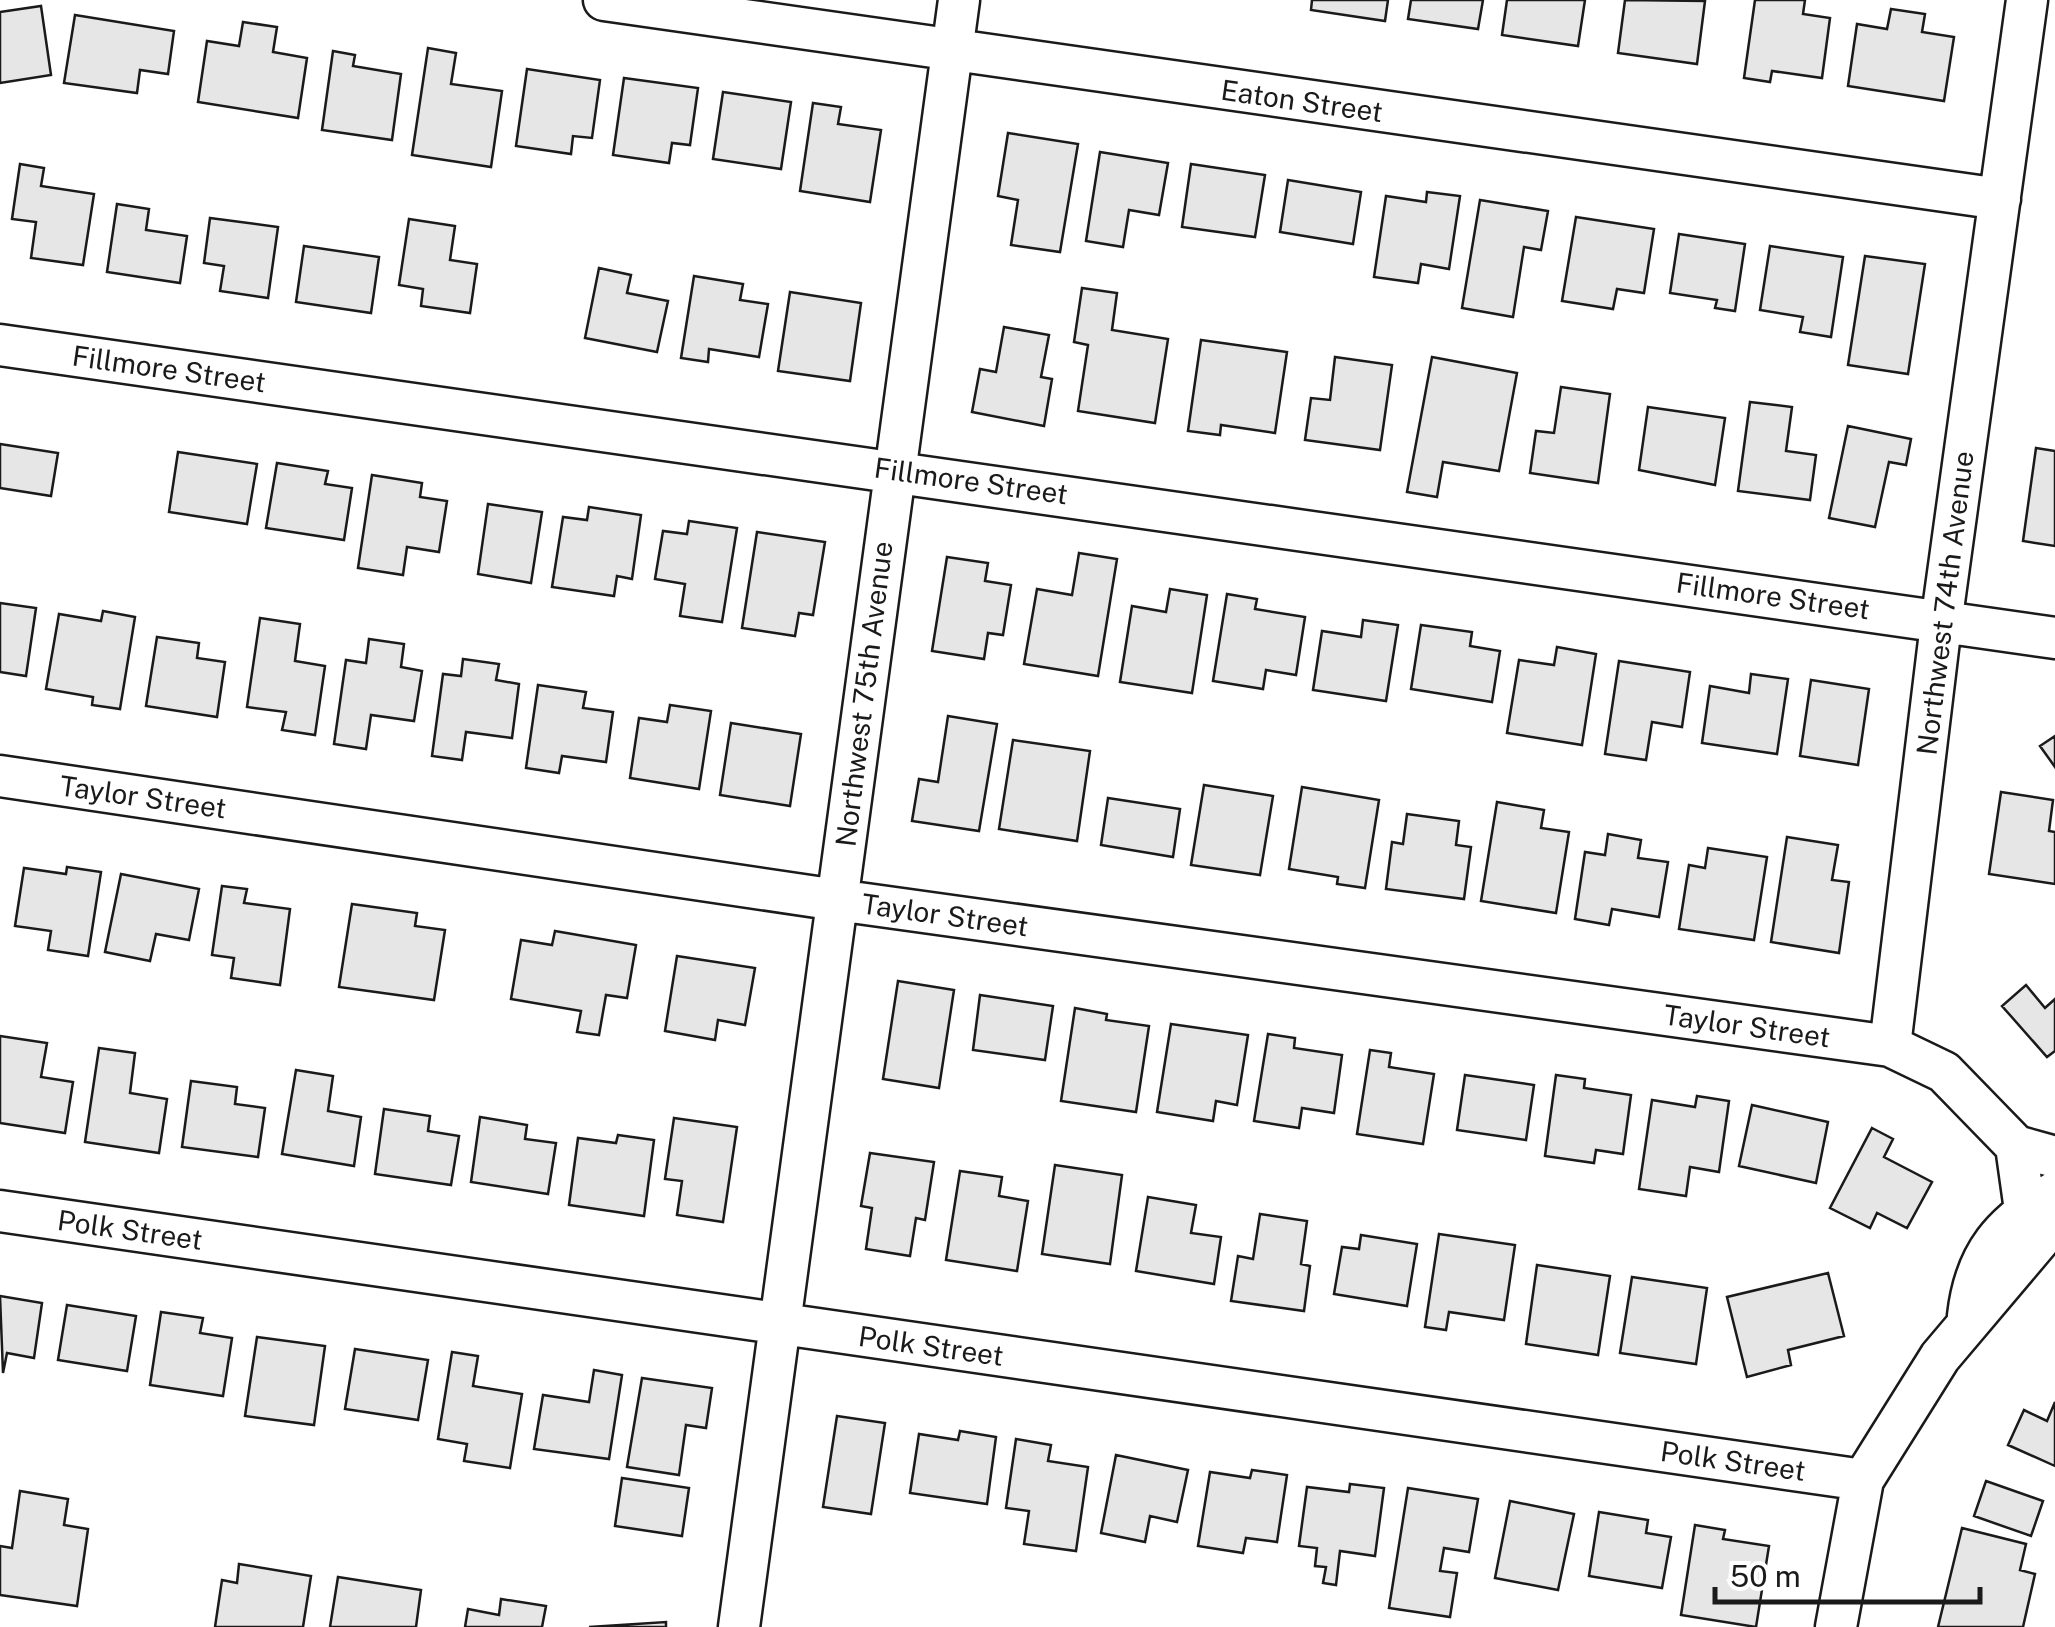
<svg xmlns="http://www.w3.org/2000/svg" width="2055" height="1627" viewBox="0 0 2055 1627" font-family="'Public Sans',sans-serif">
  <rect width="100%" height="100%" fill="#fff"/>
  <path fill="#e6e6e6" stroke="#1a1a1a" stroke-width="2.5" d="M1312 0H1388L1385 21 1311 10Z
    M1411 0H1483L1478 29 1408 19Z
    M1507 0H1585L1578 46 1502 35Z
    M1625 0 1705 1 1697 64 1618 53Z
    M1755 0H1805L1803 14 1830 18 1822 78 1772 71 1770 82 1744 78Z
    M41 6 51 75 0 83V12Z
    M1891 9 1925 14 1922 32 1954 37 1944 101 1848 86 1857 24 1887 29Z
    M75 15 174 31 168 74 140 70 137 93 64 83Z
    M243 22 277 27 273 52 307 58 298 118 198 102 207 41 239 46Z
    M428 48 456 53 451 84 502 91 491 167 412 155Z
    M333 51 355 55 353 66 401 74 392 140 322 130Z
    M527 69 600 80 592 138 573 136 571 154 516 146Z
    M624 78 698 88 690 145 672 143 669 163 613 155Z
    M723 92 791 102 781 169 713 159Z
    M813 103 841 107 838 124 881 130 870 202 800 191Z
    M1008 133 1078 144 1060 252 1011 245 1018 200 998 196Z
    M1100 152 1168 163 1159 215 1129 210 1123 247 1086 241Z
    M20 164 44 168 41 186 94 194 83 265 31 258 36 222 12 219Z
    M1191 164 1265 175 1255 237 1182 227Z
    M1288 180 1361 192 1353 244 1280 232Z
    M1427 192 1460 196 1449 269 1421 264 1418 283 1374 277 1386 196 1426 202Z
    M1480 200 1548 211 1541 250 1524 247 1513 317 1462 308Z
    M117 204 149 209 146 230 187 236 180 283 107 272Z
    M1576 217 1654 229 1644 293 1617 289 1613 309 1562 301Z
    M210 218 278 227 268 298 220 291 224 266 204 263Z
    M409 219 455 226 450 260 477 264 470 313 421 306 423 289 399 285Z
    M1679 234 1745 244 1735 311 1715 308 1717 300 1670 293Z
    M304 246 379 257 371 313 296 302Z
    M1770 246 1843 257 1831 337 1800 332 1803 317 1760 310Z
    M1865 256 1925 264 1908 374 1848 365Z
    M599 268 631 275 627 293 668 301 657 352 585 338Z
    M694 276 743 284 740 300 768 304 759 357 709 349 708 362 681 358Z
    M1082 288 1117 293 1112 330 1168 339 1155 423 1078 411 1088 345 1074 342Z
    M790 292 861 303 850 381 778 371Z
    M1004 327 1049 335 1041 377 1052 379 1044 426 972 412 980 369 996 372Z
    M1201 340 1287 352 1275 433 1221 425 1220 435 1188 431Z
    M1335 357 1392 365 1380 450 1305 440 1311 398 1330 400Z
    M1432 357 1517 373 1499 471 1443 462 1437 497 1407 492Z
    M1561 387 1610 394 1598 483 1530 473 1536 431 1554 433Z
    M1750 402 1792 407 1786 451 1816 455 1810 500 1738 491Z
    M1648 407 1725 418 1715 485 1639 470Z
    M1848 426 1911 439 1906 465 1889 462 1875 527 1829 518Z
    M0 444 58 453 51 496 0 488Z
    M2036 448 2055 451V546L2023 541Z
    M178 452 257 464 247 524 169 512Z
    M277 463 328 471 325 484 352 488 344 540 266 528Z
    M372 475 422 483 420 497 447 501 439 552 407 547 403 575 358 568Z
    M488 504 542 512 531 583 478 574Z
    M589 507 641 515 632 579 617 576 614 596 552 587 563 517 587 520Z
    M689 521 737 528 722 622 680 616 685 584 655 579 663 531 687 534Z
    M757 532 825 542 813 615 799 613 795 636 742 628Z
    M1079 553 1117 559 1098 676 1024 664 1037 589 1072 595Z
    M947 557 988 563 985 581 1011 585 1003 635 988 633 984 659 932 651Z
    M1170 589 1207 595 1192 693 1120 682 1132 606 1166 612Z
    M1227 594 1257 599 1255 609 1305 617 1296 675 1266 670 1263 689 1213 681Z
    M0 603 36 608 26 676 0 672Z
    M103 611 135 617 120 709 92 705 93 697 46 689 59 614 101 621Z
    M260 618 300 624 295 661 325 666 315 735 282 730 286 712 247 707Z
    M1363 620 1398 625 1386 701 1313 690 1322 631 1361 637Z
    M1421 625 1472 632 1470 646 1500 651 1492 702 1411 689Z
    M157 637 199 643 197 658 225 662 217 717 146 706Z
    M369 639 404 644 401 667 422 671 414 721 371 715 366 749 334 744 346 660 366 663Z
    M1557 647 1596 654 1582 745 1507 733 1519 660 1554 665Z
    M463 659 499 664 496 680 519 684 512 738 466 732 462 760 432 756 443 674 461 676Z
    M1619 661 1690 672 1682 727 1652 722 1646 760 1605 754Z
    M1751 674 1788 679 1777 754 1702 743 1710 686 1749 693Z
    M1811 680 1869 689 1858 765 1800 756Z
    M538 685 586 692 583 708 613 712 606 762 562 756 559 773 526 768Z
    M670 705 711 711 699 789 630 778 639 718 667 722Z
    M948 716 997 724 979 831 912 821 919 779 938 782Z
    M731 723 801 734 790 806 720 795Z
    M2055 736V767L2040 746Z
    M1013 740 1090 751 1077 841 999 829Z
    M1204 785 1273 796 1260 875 1191 865Z
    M1302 787 1379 800 1365 888 1337 884 1338 877 1289 869Z
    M2001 792 2053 800 2049 831 2055 832V884L1989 874Z
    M1108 798 1180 809 1173 857 1101 845Z
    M1497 802 1544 810 1541 828 1569 832 1556 913 1481 901Z
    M1407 814 1459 821 1456 845 1471 847 1464 899 1386 889 1392 842 1403 844Z
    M1608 834 1641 840 1638 858 1668 862 1659 917 1612 909 1609 925 1575 919 1585 852 1605 855Z
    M1787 837 1838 845 1832 880 1849 882 1839 953 1771 942Z
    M1708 848 1767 857 1754 940 1679 929 1689 865 1705 868Z
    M67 867 101 872 88 956 48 950 51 931 15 926 24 868 66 874Z
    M121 874 199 889 189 940 156 934 150 961 105 952Z
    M222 886 247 889 244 903 290 909 280 985 231 978 234 958 212 955Z
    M352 904 417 913 415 926 445 930 434 1000 339 987Z
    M555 931 636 945 627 998 606 995 599 1035 577 1032 581 1011 511 999 521 940 552 945Z
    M677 956 755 968 745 1025 718 1020 715 1040 665 1031Z
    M898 981 954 990 939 1088 883 1079Z
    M2026 985 2045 1008 2055 999V1051L2047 1057 2002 1006Z
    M980 995 1053 1006 1045 1060 973 1050Z
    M1075 1008 1107 1014 1106 1020 1149 1026 1136 1112 1061 1101Z
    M1171 1024 1248 1035 1237 1105 1216 1101 1213 1121 1157 1112Z
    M1268 1034 1295 1038 1294 1048 1342 1055 1334 1113 1302 1108 1299 1128 1254 1121Z
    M0 1036 47 1043 41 1077 73 1082 65 1133 0 1123Z
    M99 1048 135 1053 130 1093 167 1099 159 1153 85 1142Z
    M1370 1050 1391 1053 1389 1067 1434 1074 1423 1144 1357 1134Z
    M296 1070 333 1076 328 1111 361 1117 354 1166 282 1154Z
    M1465 1075 1534 1085 1526 1140 1457 1130Z
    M1556 1075 1585 1079 1584 1088 1631 1095 1623 1154 1596 1150 1594 1163 1545 1156Z
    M191 1081 237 1087 235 1104 265 1108 258 1157 182 1147Z
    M1697 1096 1729 1101 1719 1172 1690 1167 1686 1196 1639 1189 1652 1100 1695 1107Z
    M1752 1105 1828 1122 1816 1183 1739 1166Z
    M384 1109 430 1116 428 1131 459 1136 451 1185 375 1174Z
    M480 1117 527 1125 525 1139 556 1143 548 1194 471 1182Z
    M674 1118 737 1127 723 1222 677 1215 682 1181 665 1179Z
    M1872 1128 1893 1139 1884 1157 1932 1182 1907 1228 1877 1213 1870 1228 1830 1208Z
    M618 1135 654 1140 644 1216 569 1205 578 1138 616 1143Z
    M870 1153 934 1162 925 1220 916 1218 910 1256 866 1249 872 1208 861 1206Z
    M1055 1165 1122 1175 1110 1264 1042 1254Z
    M960 1171 1002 1177 999 1196 1028 1201 1017 1271 946 1260Z
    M1148 1197 1196 1205 1191 1233 1221 1237 1214 1284 1136 1271Z
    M1260 1214 1307 1221 1301 1264 1310 1266 1304 1311 1231 1301 1238 1256 1253 1259Z
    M1439 1234 1515 1245 1504 1320 1449 1312 1446 1330 1425 1327Z
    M1361 1235 1417 1244 1407 1306 1334 1294 1342 1247 1359 1249Z
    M1537 1265 1610 1276 1598 1355 1526 1344Z
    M1828 1273 1844 1336 1788 1350 1791 1365 1747 1377 1727 1297Z
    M1632 1277 1707 1288 1696 1364 1620 1353Z
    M0 1296 42 1303 34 1358 7 1353 3 1373Z
    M67 1305 136 1316 127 1371 58 1360Z
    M161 1312 203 1318 200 1333 232 1338 223 1396 150 1385Z
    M257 1337 325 1346 314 1425 245 1416Z
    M355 1349 428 1360 418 1420 345 1409Z
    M452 1352 478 1356 473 1386 522 1394 510 1468 464 1461 467 1444 438 1439Z
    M594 1370 622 1375 609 1459 534 1449 543 1395 589 1402Z
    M642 1378 712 1388 706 1428 686 1425 679 1475 627 1467Z
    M2055 1402V1466L2008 1445 2024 1410 2047 1421Z
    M837 1416 885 1423 871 1514 823 1507Z
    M960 1431 996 1437 987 1504 910 1493 919 1434 958 1440Z
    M1016 1439 1051 1445 1048 1461 1088 1467 1076 1551 1024 1544 1029 1511 1006 1508Z
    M1116 1455 1188 1470 1177 1522 1150 1516 1145 1542 1101 1533Z
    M1252 1470 1287 1475 1277 1542 1246 1538 1243 1553 1198 1546 1210 1472 1250 1478Z
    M622 1478 689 1488 682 1536 615 1526Z
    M1986 1481 2043 1501 2031 1536 1974 1516Z
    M1350 1484 1384 1488 1375 1556 1340 1551 1336 1585 1323 1583 1326 1567 1315 1566 1317 1548 1299 1546 1307 1487 1349 1492Z
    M1408 1488 1478 1499 1469 1552 1444 1548 1440 1571 1457 1573 1450 1617 1389 1608Z
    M20 1491 68 1499 64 1525 88 1529 77 1606 0 1595V1546L12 1548Z
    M1510 1501 1574 1514 1558 1590 1495 1578Z
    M1599 1512 1648 1520 1646 1533 1671 1537 1662 1588 1589 1576Z
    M1695 1525 1725 1530 1723 1539 1769 1546 1756 1627 1681 1615Z
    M1962 1528 2026 1544 2020 1570 2035 1574 2023 1627H1938Z
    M239 1564 311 1576 303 1627H215L222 1580 237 1583Z
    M338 1577 421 1590 416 1627H330Z
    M501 1599 546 1606 542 1627H465L468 1609 499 1615Z
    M666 1622V1627H589Z"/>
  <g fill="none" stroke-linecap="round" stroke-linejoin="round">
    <defs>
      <path id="minor" d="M604 0 2000 199
        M0 345 2055 638
        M0 776 837 900 1890 1046
        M2016 1146 2055 1157
        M2025 1210 2016 1146 1944 1072 1890 1046 1941 624 2027 0
        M0 1211 1863 1480
        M1968 1316C1975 1253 2003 1223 2055 1192
        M739 1627 959 0
        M1836 1627 1863 1480 1940 1357 2055 1221"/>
    </defs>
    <use href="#minor" stroke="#1a1a1a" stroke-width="45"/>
    <use href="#minor" stroke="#fff" stroke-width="40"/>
  </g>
  <g text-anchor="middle" stroke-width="8" stroke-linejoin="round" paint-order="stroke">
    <g font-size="28" fill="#1a1a1a" stroke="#fff">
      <text transform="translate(1302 101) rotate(8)" y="10">Eaton Street</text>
      <text transform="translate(169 369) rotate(8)" y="10">Fillmore Street</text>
      <text transform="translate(971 481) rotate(8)" y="10">Fillmore Street</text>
      <text transform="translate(1773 596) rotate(8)" y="10">Fillmore Street</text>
      <text transform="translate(1945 603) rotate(-83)" y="10">Northwest 74th Avenue</text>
      <text transform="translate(864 694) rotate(-83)" y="10">Northwest 75th Avenue</text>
      <text transform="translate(143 797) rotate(8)" y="10">Taylor Street</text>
      <text transform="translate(945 915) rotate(8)" y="10">Taylor Street</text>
      <text transform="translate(1747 1026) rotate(8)" y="10">Taylor Street</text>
      <text transform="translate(130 1230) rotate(8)" y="10">Polk Street</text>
      <text transform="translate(931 1346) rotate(8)" y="10">Polk Street</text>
      <text transform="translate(1733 1461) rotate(8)" y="10">Polk Street</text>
    </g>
  </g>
  <path d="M1715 1587v15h265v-15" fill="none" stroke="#1a1a1a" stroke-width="5"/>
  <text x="1730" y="1587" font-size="30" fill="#1a1a1a" stroke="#ffffff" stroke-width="8" paint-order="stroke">50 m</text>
</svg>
